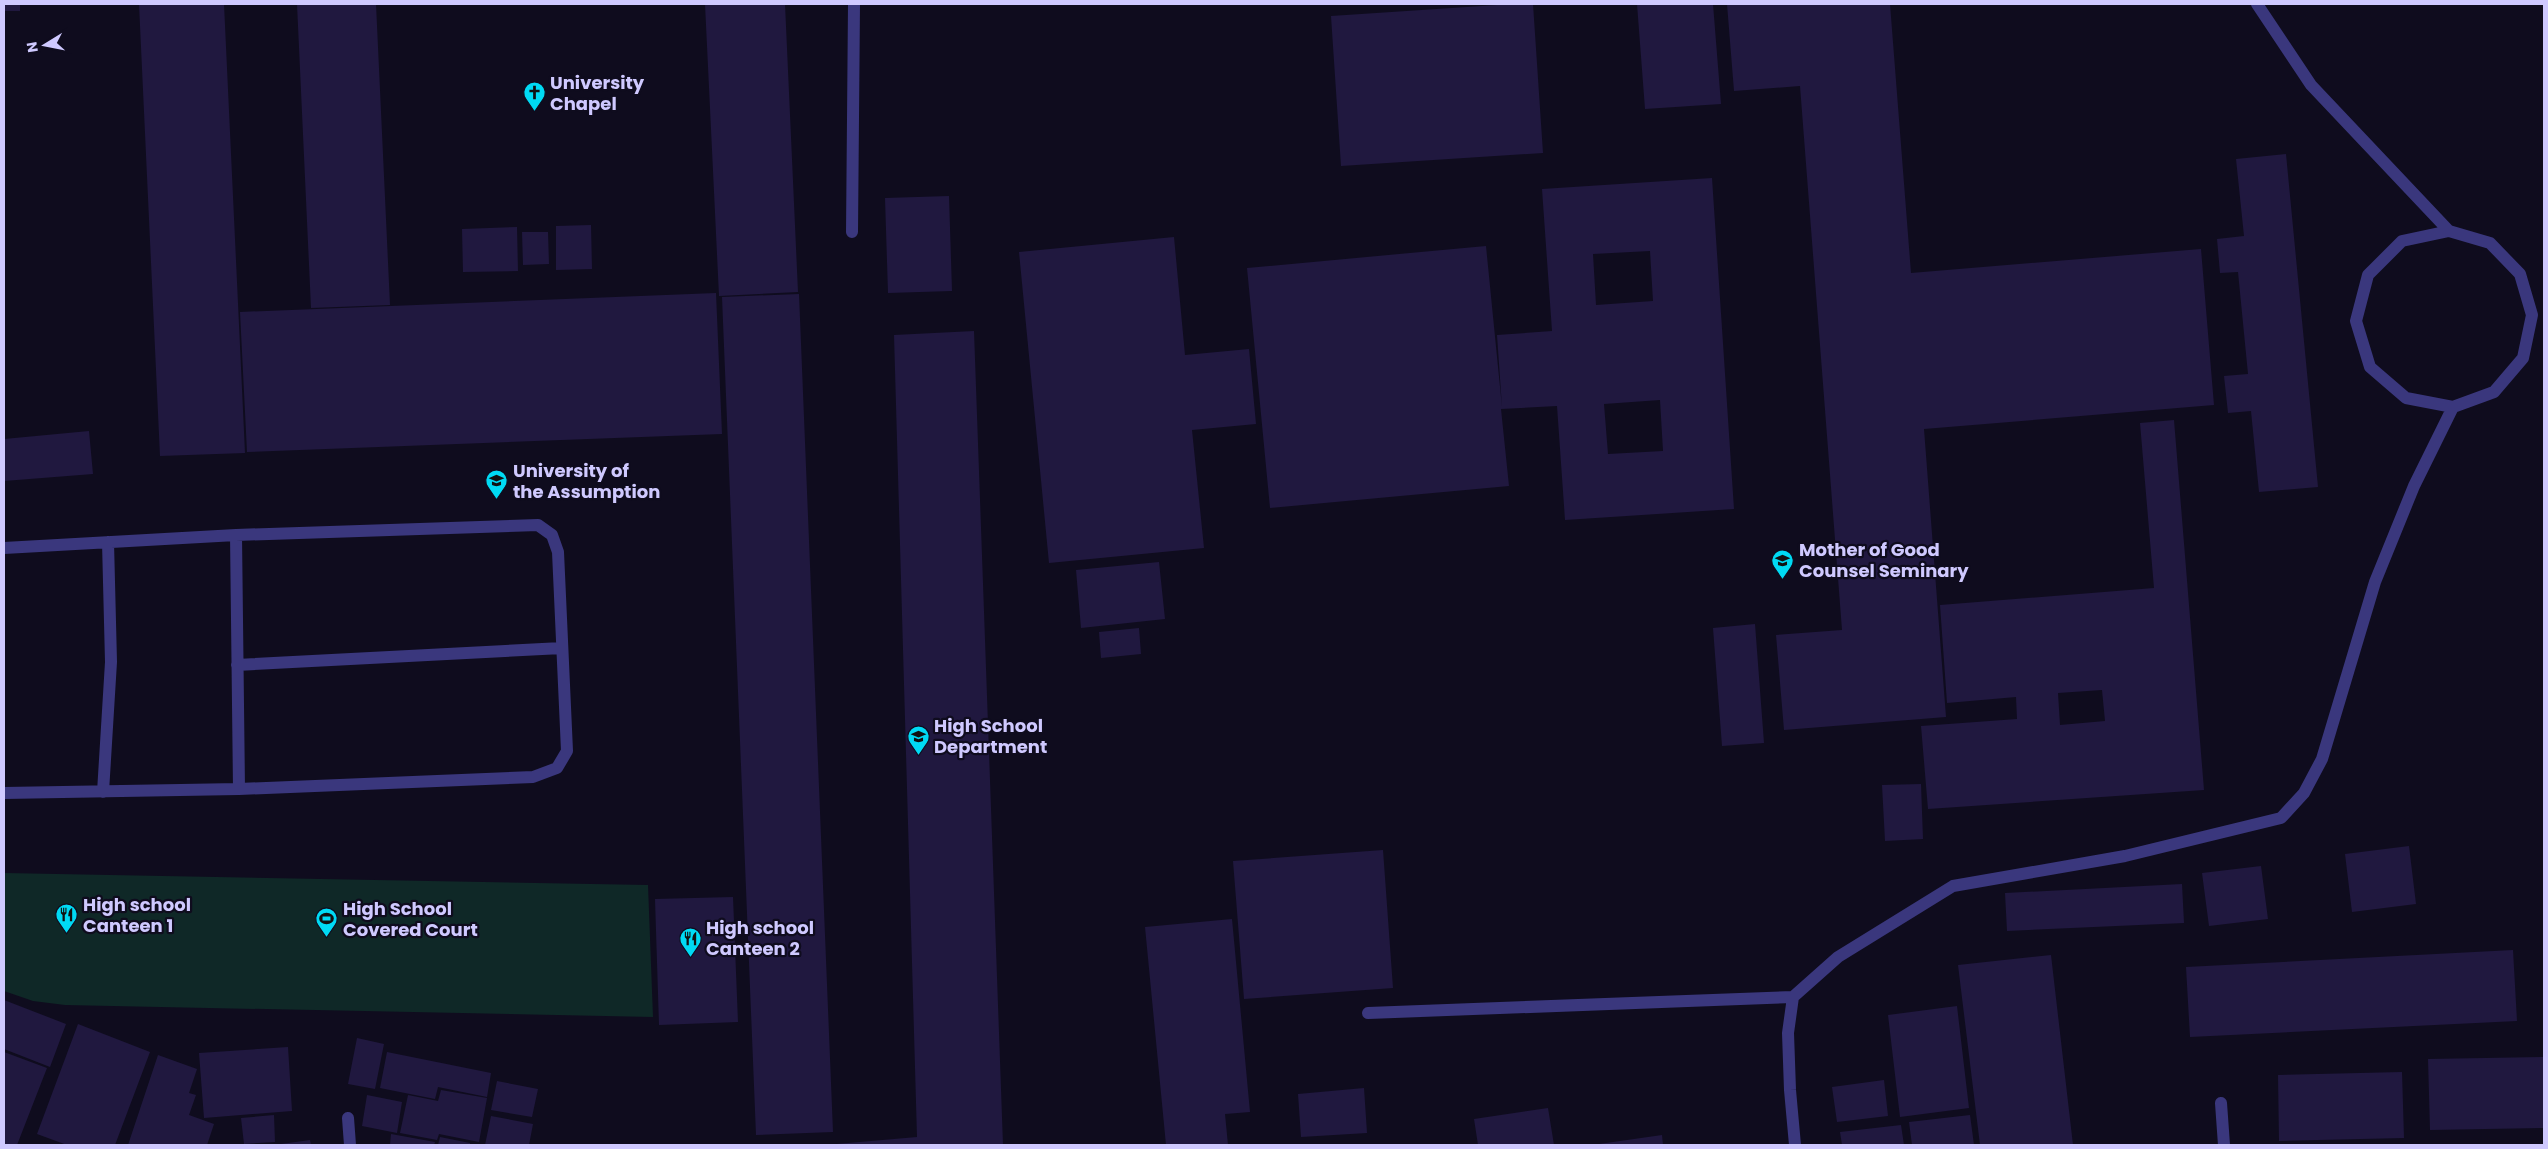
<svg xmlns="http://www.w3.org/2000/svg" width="2548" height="1149" viewBox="0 0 2548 1149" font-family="Poppins,sans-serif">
  <rect width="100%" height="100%" fill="#0f0c1e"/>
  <path fill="#0f2827" d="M4 873 648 885 653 1017 65 1005 33 1001 4 991Z"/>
  <path fill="#20183f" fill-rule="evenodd" d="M4 4H20V11H4Z
    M139 4H224L245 453 160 456Z
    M297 4H376L390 305 311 308Z
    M705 4H785L798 292 719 296Z
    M1512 4H1533L1543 153 1341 166 1331 16Z
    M1637 4H1713L1721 104 1645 109Z
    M1727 4H1890L1911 273 2201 249 2214 405 1924 429 1946 717 1784 730 1776 635 1842 630 1800 86 1734 91Z
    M2286 154 2318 487 2259 492 2251 411 2228 413 2224 376 2248 374 2238 272 2220 273 2217 239 2244 236 2236 159Z
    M1712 178 1734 509 1565 520 1557 406 1501 409 1509 486 1270 508 1247 268 1486 246 1502 407 1497 335 1552 331 1542 189ZM1650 251 1653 301 1596 305 1593 254ZM1660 400 1663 451 1608 454 1604 404Z
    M949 196 952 291 888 293 885 198Z
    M591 225 592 269 556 270V226Z
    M517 227 518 271 463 272 462 229Z
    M522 232H548L549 264 523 265Z
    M1174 237 1185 355 1249 349 1256 424 1192 430 1204 548 1049 563 1019 252Z
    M716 293 722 434 247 452 240 312Z
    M799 294 833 1132 756 1135 722 297Z
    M974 331 1003 1145H825L917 1137 894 335Z
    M2174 420 2204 790 1928 809 1921 726 2017 719 2016 697 1947 703 1940 605 2154 588 2140 423ZM2102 690 2105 721 2060 725 2058 693Z
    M89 431 93 474 4 481V439Z
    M1159 562 1165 619 1081 628 1076 570Z
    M1755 624 1764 743 1722 746 1713 628Z
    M1139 628 1141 654 1101 658 1099 632Z
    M1921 784 1923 839 1885 841 1882 785Z
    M2409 846 2416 904 2352 912 2345 854Z
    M1383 850 1393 988 1244 999 1233 861Z
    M2261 866 2268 919 2209 926 2202 873Z
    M2182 884 2184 923 2007 931 2005 893Z
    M733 897 738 1022 659 1025 655 899Z
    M1232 919 1250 1112 1225 1114 1228 1145H1166L1145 927Z
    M2513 950 2517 1021 2190 1037 2186 967Z
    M2051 955 2073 1145H1980L1958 965Z
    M4 1000 66 1024 50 1067 4 1049Z
    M1957 1006 1969 1108 1900 1117 1888 1015Z
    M78 1024 150 1052 115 1145H67L37 1134Z
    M357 1038 384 1044 375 1089 348 1084Z
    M288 1047 292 1111 204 1118 199 1053Z
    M4 1052 47 1068 17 1145H4Z
    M387 1052 491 1073 487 1097 438 1087 435 1099 380 1088Z
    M158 1055 197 1069 189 1093 196 1095 189 1115 214 1124 207 1145H128Z
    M2543 1057 2544 1128 2430 1130 2428 1059Z
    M2402 1072 2404 1138 2279 1141 2278 1075Z
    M1884 1080 1888 1116 1837 1122 1832 1087Z
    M497 1081 538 1089 532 1117 491 1110Z
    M1364 1088 1367 1133 1301 1137 1298 1094Z
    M441 1090 487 1098 479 1142 439 1134 437 1140 400 1133 408 1095 438 1101Z
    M367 1095 402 1102 397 1133 362 1126Z
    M1548 1108 1554 1145H1478L1474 1119Z
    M274 1115 275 1142 244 1144 241 1118Z
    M1970 1115 1974 1145H1912L1909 1122Z
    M491 1116 533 1124 529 1145H485Z
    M1901 1125 1904 1145H1842L1840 1132Z
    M391 1134 435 1142 434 1145H390Z
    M1662 1135 1663 1145H1599V1144Z
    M440 1137 470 1143V1145H438Z
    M310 1140 311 1145H281V1144Z"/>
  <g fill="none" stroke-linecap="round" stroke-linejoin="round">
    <path stroke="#3a377d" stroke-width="12" d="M2257 4 2311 85 2449 231
      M852 232 854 4
      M236 535 239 789
      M4 548 236 535 538 525 552 535 558 552 567 751 557 768 533 777 239 789 4 793
      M237 665 562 648
      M103 792 111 662 108 542
      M1368 1013 1793 997
      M2221 1103 2224 1145
      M348 1118 350 1145
      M1795 1145 1790 1090 1788 1033 1793 997 1838 957 1953 886 2125 856 2281 818 2304 793 2322 759 2375 582 2414 486 2453 407 2494 392 2523 358 2532 315 2520 274 2490 243 2449 231 2402 241 2368 275 2356 321 2370 367 2406 398 2453 407"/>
  </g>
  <defs>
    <symbol id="church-pin" viewBox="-11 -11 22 30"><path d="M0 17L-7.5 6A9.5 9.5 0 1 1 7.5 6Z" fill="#00daf4" stroke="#0f0c1e"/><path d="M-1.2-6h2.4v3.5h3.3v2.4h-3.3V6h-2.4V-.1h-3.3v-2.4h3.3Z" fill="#111"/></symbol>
    <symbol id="university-pin" viewBox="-11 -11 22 30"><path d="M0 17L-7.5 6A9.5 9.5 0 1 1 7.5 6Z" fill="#00daf4" stroke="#0f0c1e"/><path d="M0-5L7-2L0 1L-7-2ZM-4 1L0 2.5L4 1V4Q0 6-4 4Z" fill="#111"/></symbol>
    <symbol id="school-pin" viewBox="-11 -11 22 30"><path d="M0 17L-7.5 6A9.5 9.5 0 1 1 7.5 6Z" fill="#00daf4" stroke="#0f0c1e"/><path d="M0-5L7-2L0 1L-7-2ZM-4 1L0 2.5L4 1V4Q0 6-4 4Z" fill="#111"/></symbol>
    <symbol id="restaurant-pin" viewBox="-11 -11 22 30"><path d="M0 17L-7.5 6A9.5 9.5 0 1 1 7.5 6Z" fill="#00daf4" stroke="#0f0c1e"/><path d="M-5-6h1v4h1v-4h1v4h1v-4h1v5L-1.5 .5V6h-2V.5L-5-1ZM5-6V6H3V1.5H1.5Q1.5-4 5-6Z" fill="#111"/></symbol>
    <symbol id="stadium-pin" viewBox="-11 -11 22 30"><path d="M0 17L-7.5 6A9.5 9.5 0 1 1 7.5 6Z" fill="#00daf4" stroke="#0f0c1e"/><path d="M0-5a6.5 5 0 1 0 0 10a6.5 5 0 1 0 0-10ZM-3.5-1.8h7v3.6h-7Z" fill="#111"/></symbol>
  </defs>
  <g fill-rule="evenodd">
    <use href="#church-pin" x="522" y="80" width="25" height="34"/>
    <use href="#university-pin" x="484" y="468" width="25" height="34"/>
    <use href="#university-pin" x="1770" y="548" width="25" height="34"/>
    <use href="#school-pin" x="906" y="724" width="25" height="34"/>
    <use href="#restaurant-pin" x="54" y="902" width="25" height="34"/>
    <use href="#stadium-pin" x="314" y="906" width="25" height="34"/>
    <use href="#restaurant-pin" x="678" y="926" width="25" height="34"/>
  </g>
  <g text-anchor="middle" stroke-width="4.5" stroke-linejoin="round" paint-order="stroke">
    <g font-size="18" font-weight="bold" fill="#cfc9ff" stroke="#0f0c1e" text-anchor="start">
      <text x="550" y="89">University<tspan x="550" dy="21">Chapel</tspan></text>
      <text x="513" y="477">University of<tspan x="513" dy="21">the Assumption</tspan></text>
      <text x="1799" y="556">Mother of Good<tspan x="1799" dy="21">Counsel Seminary</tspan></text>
      <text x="934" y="732">High School<tspan x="934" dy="21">Department</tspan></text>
      <text x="83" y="911">High school<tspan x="83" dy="21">Canteen 1</tspan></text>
      <text x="343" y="915">High School<tspan x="343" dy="21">Covered Court</tspan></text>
      <text x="706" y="934">High school<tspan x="706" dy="21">Canteen 2</tspan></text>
    </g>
  </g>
  <rect width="2548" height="1149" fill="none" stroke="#cfc9ff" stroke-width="10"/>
  <g transform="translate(45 45) rotate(260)" stroke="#0f0c1e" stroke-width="4" paint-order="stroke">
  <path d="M0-4L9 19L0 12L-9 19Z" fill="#cfc9ff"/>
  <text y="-8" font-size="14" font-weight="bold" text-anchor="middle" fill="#cfc9ff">N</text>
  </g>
</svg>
